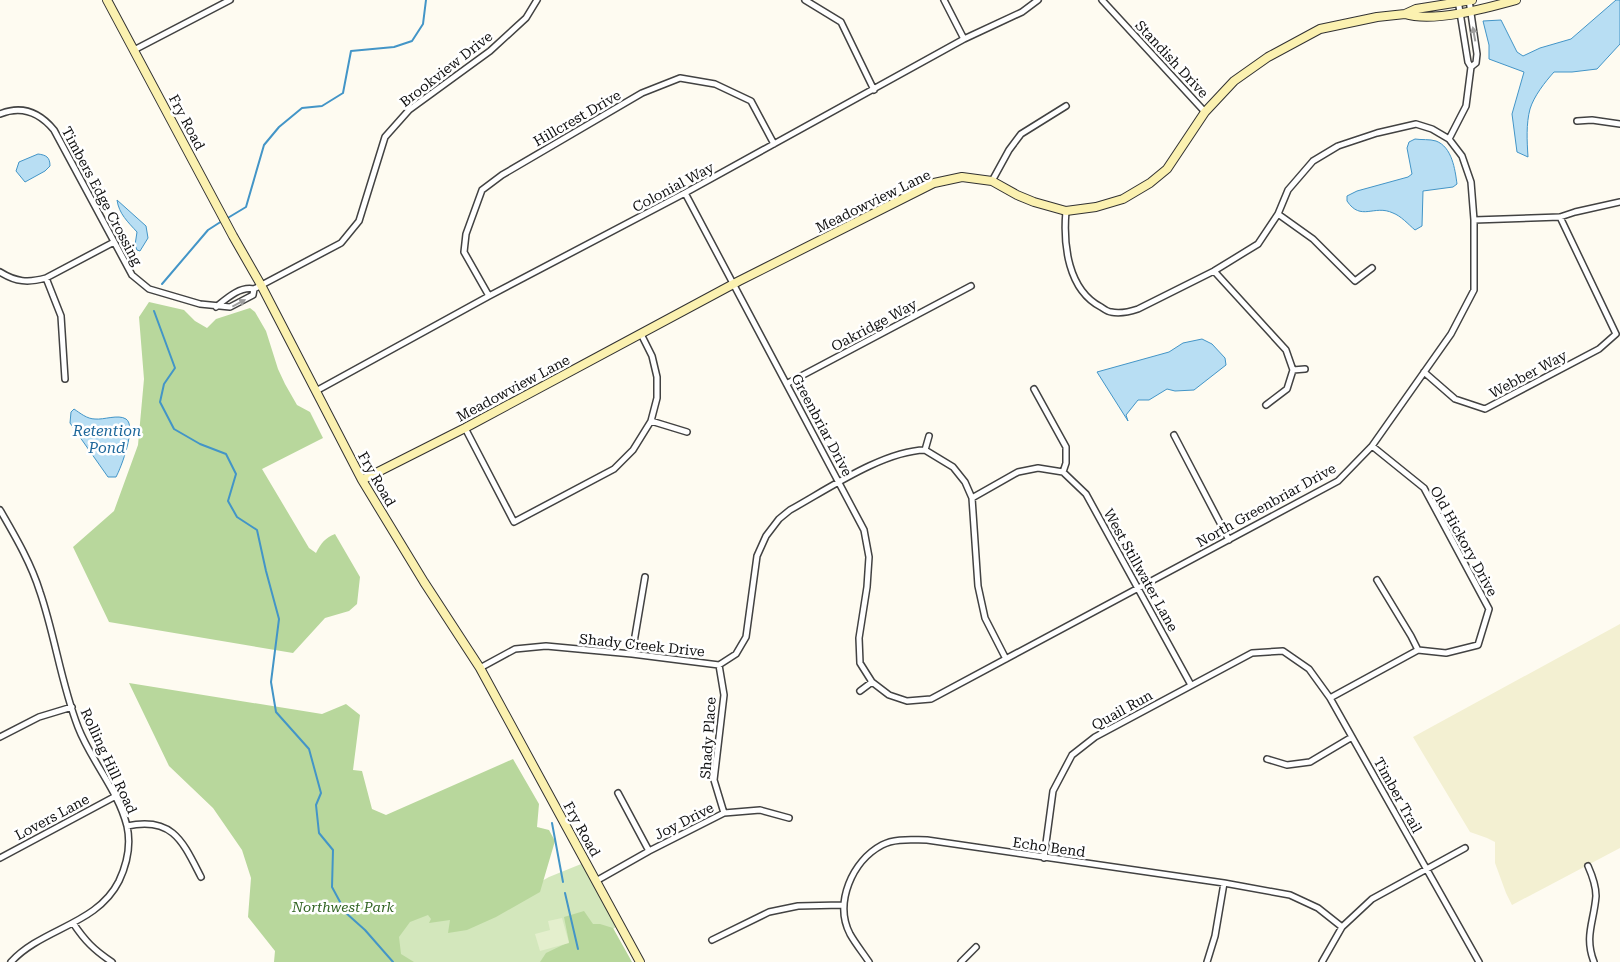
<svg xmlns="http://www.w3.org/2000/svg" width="1620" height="962" viewBox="0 0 1620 962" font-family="'Roboto Serif',serif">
  <rect width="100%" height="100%" fill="#fefbf1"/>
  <path fill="#f3f0d2" d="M1620 624V848L1512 905 1506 893 1495 863V842L1487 838 1470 832 1413 737Z"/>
  <path fill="#d3e7bc" d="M362 838 499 905 549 877 586 862 620 925 550 962H309Z"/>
  <path fill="#b8d79c" d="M149 302 184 310 195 321 207 328 216 319 250 308 255 312 266 331 278 369 285 384 297 405 310 412 323 438 262 469 309 548 316 553C321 543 325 538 335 534L360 577 357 604 349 611 325 618 293 653 109 622 73 547 114 511 138 445 144 379 139 317Z
    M129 683 322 714 346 704 360 715 353 770 362 771 372 809 386 815 513 759 539 804 537 827 549 830 555 841 540 892 496 917 467 930 448 933 450 920 429 923 431 919 428 915 410 922 399 937 401 954 414 962H274L275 951 248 917 251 878 242 850 213 808 169 766Z
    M584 911 593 924H600L613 928 632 962H540L546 953 569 942 564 917Z"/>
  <path fill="#e4efcd" d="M562 918 569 943 540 951 535 934 550 930 548 921Z"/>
  <path fill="#b8def3" stroke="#4395c7" d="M1616 0H1620V44L1597 69 1572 72H1554C1545 82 1534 96 1530 109 1526 124 1527 141 1528 157L1517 152 1512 114 1524 72 1489 59V45L1483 21 1501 20 1517 52 1523 56 1540 48 1571 39Z
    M1415 139C1421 140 1430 139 1436 141 1452 147 1455 169 1457 184L1453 187 1423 191 1422 226 1415 230C1408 224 1401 216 1393 213 1374 204 1361 222 1347 201V196L1357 191 1408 177 1412 174 1407 148 1409 142Z
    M38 154C46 155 50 157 50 166L45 171 25 182 16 171 19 162Z
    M117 200 146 226 148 238 140 251 137 250 135 245 137 232C128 222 119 214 117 200Z
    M1202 339 1212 344 1225 358 1226 365 1194 390 1175 391 1167 389 1149 400H1138L1126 415 1128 421 1097 372 1169 352 1183 343Z
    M74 409C80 413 87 419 95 419 104 420 118 414 126 419 137 426 121 468 116 477H108L70 423 71 412Z"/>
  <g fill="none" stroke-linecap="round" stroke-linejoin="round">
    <path stroke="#4395c7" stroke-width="2" d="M226 219 246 207 264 145 279 127 302 108 322 106 343 93 351 51 394 47 412 41 423 24 426 0
      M162 284 208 230 222 221
      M154 311 175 368 164 384 160 402 174 429 200 444 226 454 236 474 228 501 237 517 257 530 266 571 279 619 271 682 276 712 309 749 321 793 316 805 319 833 333 850 332 887 346 913 365 930 393 962
      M552 823 563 882
      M565 893 578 949"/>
    <defs>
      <path id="street" d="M805 0 841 22 874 90
        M944 0 964 39
        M1102 0 1205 112
        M1458 0 1468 62 1471 67
        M134 50 230 0
        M0 114C22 105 40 113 54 130L132 275 149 289 200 304 230 307 253 295 254 289
        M1577 121 1592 120 1620 124
        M1449 139 1466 106 1471 67 1476 63 1477 54 1469 0
        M992 181 1009 150 1021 134 1066 106
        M685 193 864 530 869 557 867 587 859 638 860 663 872 682
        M1278 214 1313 239 1355 281 1372 268
        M1474 220 1560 217 1575 212 1620 202
        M1214 271 1286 350 1293 370
        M0 272C16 282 28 283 46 278L114 242
        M46 278 61 316 65 379
        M489 296 464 252 466 234 482 190 502 175 642 93 680 78 715 84 751 101 774 144
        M216 307C227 298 240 286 254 289L341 243 359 221 385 137 409 110 490 51 526 18 537 0
        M1424 372 1455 399 1485 409 1599 349 1616 334 1560 217
        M788 383 971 286
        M1034 389 1066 447V463L1063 472
        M316 391 489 296 685 193 964 39 1022 12 1038 0
        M1266 405 1287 389 1293 370 1305 369
        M651 421 687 432
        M465 428 514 522 614 469 633 450 651 421 657 398V377L652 356 641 334
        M1174 435 1229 540
        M929 436 925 450 953 467 965 482 972 498 978 586 985 618 1006 659
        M1063 472 1086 494 1191 685
        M972 498 1018 472 1038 468 1063 472
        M0 510C15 536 31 563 40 592 55 636 61 683 78 727 91 761 118 790 127 826 131 844 127 864 119 881 97 925 42 928 11 962
        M1377 580 1411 636 1418 650
        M632 654 645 577
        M719 665 724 695 714 780 724 813
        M480 668 515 649 546 646 632 654 719 665 736 654 746 637 757 556 766 536 779 519 790 510C828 489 883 451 925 450
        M860 691 872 682 889 695 907 701 931 699 1338 481 1372 446 1451 334 1474 290V220L1471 182 1462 156 1449 139 1432 129 1416 124 1377 133 1338 146 1313 161 1288 190 1278 214 1258 244 1214 271 1138 309C1129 312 1120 314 1111 312 1108 312 1104 309 1101 307 1068 290 1063 245 1066 211
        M1330 698 1418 650 1446 653 1478 645 1489 609 1424 488 1372 446
        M0 737 39 717 72 707
        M1267 759 1287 765 1310 762 1352 737
        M618 793 649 851
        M127 826C173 816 183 842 201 877
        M0 858 114 797
        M1044 858 1053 791 1072 755 1095 737 1252 653 1283 651 1309 669 1330 698 1479 962
        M1588 866C1592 875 1596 886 1596 896 1594 922 1584 936 1594 962
        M596 881 649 851 724 813 760 810 789 818
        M73 923C85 941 94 950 112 962
        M712 940 769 912 798 906 842 905
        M869 962C863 953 855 943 850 934 834 903 852 861 882 845 895 838 912 840 927 840L1224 883 1290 895 1318 908 1342 927
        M961 962 976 947
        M1207 962 1215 936 1224 883
        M1322 962 1342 927 1372 899 1465 848"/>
      <path id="secondary" d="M107 0 233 236 261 285 362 480 424 582 480 668 640 962
        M1405 14C1433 23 1487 8 1516 0
        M362 480 465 428 739 281 934 183 962 177 992 181 1017 195 1034 202 1066 211 1096 207 1123 199 1150 183 1167 169 1205 112 1234 81 1268 57 1320 29 1377 17 1405 14 1416 9 1472 0"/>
    </defs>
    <use href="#street" stroke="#424242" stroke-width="8"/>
    <use href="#secondary" stroke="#313131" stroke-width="10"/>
    <use href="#street" stroke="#fff" stroke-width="5"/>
    <use href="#secondary" stroke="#fbf1b0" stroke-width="8"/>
  </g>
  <defs><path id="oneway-solid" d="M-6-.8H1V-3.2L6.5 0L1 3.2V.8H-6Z" transform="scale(1.25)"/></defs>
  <g fill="#9f9f9f">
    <use href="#oneway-solid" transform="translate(1474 34) rotate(-100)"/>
    <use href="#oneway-solid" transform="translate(239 303) rotate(-28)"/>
  </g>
  <g text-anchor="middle" stroke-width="5" stroke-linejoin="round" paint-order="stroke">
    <g font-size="14" fill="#0f0f0f" stroke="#fff">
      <text transform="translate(1172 59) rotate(47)" y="5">Standish Drive</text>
      <text transform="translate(446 69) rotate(-38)" y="5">Brookview Drive</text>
      <text transform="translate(577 118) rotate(-30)" y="5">Hillcrest Drive</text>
      <text transform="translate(187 122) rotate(62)" y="5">Fry Road</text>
      <text transform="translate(673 187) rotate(-28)" y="5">Colonial Way</text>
      <text transform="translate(102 196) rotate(62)" y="5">Timbers Edge Crossing</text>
      <text transform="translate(873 201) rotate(-26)" y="5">Meadowview Lane</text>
      <text transform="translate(874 325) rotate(-28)" y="5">Oakridge Way</text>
      <text transform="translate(1528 374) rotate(-28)" y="5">Webber Way</text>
      <text transform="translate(513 388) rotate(-28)" y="5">Meadowview Lane</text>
      <text transform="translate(822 425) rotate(62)" y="5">Greenbriar Drive</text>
      <text transform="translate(377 479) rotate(60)" y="5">Fry Road</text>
      <text transform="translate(1266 505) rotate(-29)" y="5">North Greenbriar Drive</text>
      <text transform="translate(1464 541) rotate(61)" y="5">Old Hickory Drive</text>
      <text transform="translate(1141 570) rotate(61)" y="5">West Stillwater Lane</text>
      <text transform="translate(642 645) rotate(6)" y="5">Shady Creek Drive</text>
      <text transform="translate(1122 710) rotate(-29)" y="5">Quail Run</text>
      <text transform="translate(708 738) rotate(-86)" y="5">Shady Place</text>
      <text transform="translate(109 761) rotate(65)" y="5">Rolling Hill Road</text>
      <text transform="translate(1398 795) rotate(61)" y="5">Timber Trail</text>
      <text transform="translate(52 817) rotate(-28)" y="5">Lovers Lane</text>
      <text transform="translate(684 821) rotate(-27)" y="5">Joy Drive</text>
      <text transform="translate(582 829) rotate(61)" y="5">Fry Road</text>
      <text transform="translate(1049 847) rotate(8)" y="5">Echo Bend</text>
    </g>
    <g font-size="14" font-style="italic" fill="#316422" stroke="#fff">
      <text x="343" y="912">Northwest Park</text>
    </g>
    <g font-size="15" font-style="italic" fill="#1e679b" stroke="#fff">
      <text x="107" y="436">Retention<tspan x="107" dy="17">Pond</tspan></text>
    </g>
  </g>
</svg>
